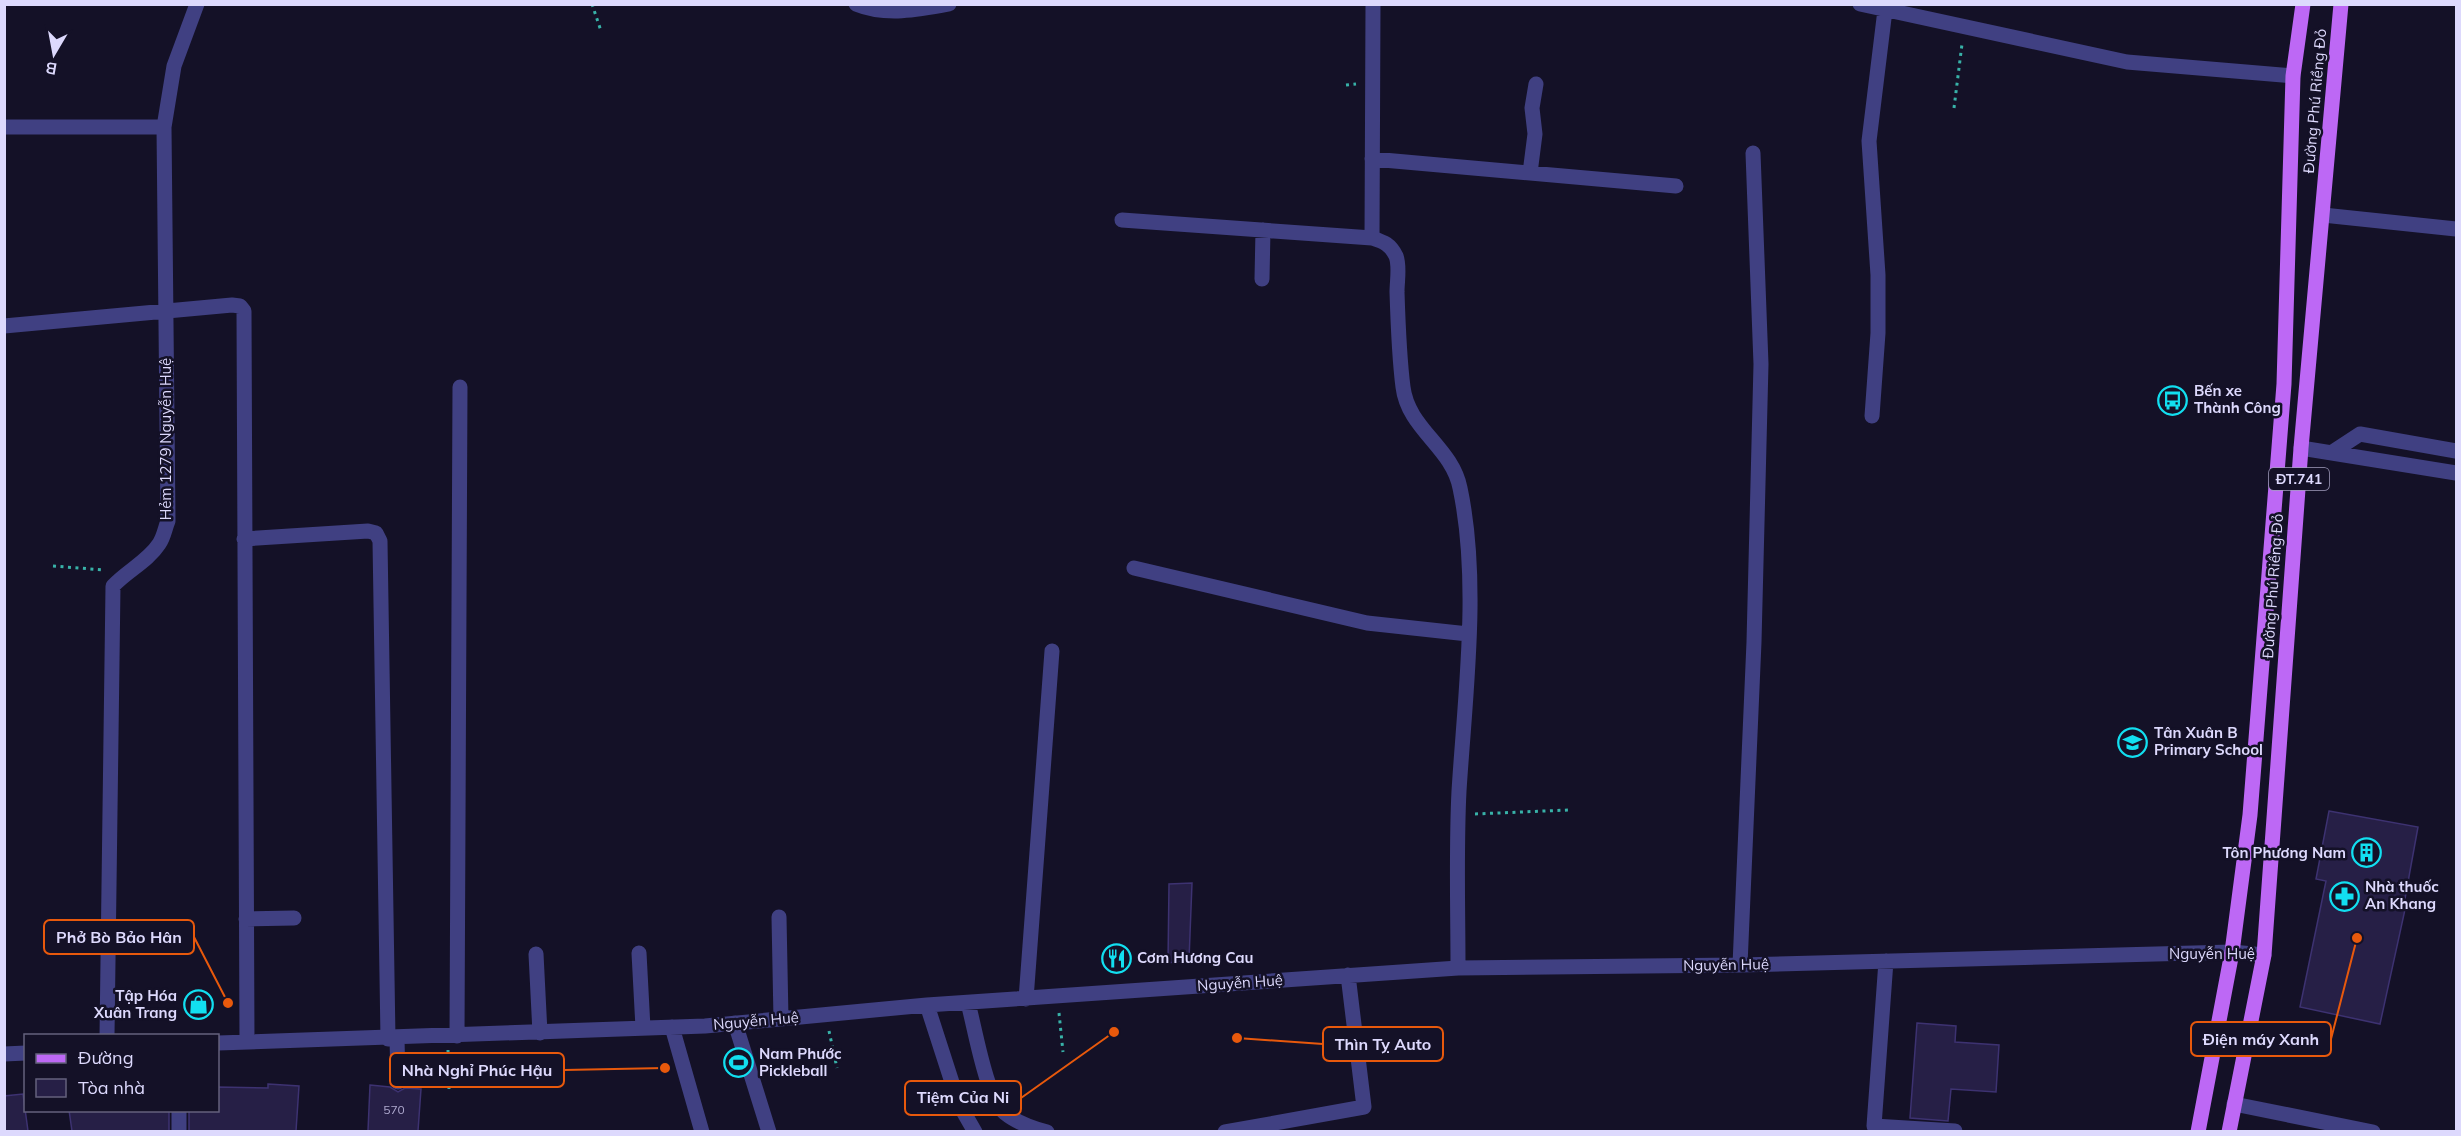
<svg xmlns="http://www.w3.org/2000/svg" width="2461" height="1136" viewBox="0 0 2461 1136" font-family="Mulish,sans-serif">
  <rect width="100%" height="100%" fill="#141127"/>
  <path fill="#261f46" stroke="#3d3271" stroke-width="1.5" d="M2329 811 2418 827 2404 904 2406 905 2380 1024 2300 1007 2326 881 2316 879Z
    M1192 883 1189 960 1168 963 1169 884Z
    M1917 1023 1956 1026 1955 1042 1999 1045 1996 1092 1951 1089 1948 1121 1910 1118Z
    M268 1084 299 1086 296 1131H189V1110H218V1087L268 1088Z
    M370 1085 390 1087 398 1092 405 1088 421 1089 418 1131H368Z
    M23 1094 28 1131H4V1096Z
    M69 1110H169V1131H72Z"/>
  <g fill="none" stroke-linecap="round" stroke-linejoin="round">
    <path stroke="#38b2a8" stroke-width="3" stroke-dasharray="3 4.5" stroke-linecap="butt" d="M592 4 601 31
      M1346 85 1356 84
      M1954 108 1962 44
      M53 566 104 570
      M1475 814 1568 810
      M1059 1013 1063 1052
      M829 1031 837 1068
      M448 1050 449 1089"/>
    <path stroke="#404082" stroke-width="15" d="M856 4C885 16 918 10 949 4
      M1860 4 2127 62 2293 76
      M4 127H164
      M1372 159 1676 186
      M1530 173 1535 134 1532 108 1536 84
      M2323 215 2456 229
      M1122 220 1372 238C1384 242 1390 244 1396 256 1400 266 1397 281 1397 292 1398 324 1399 356 1403 387 1408 429 1452 447 1460 488 1480 582 1465 695 1459 791 1456 850 1458 909 1458 968
      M1372 238 1373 4
      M1262 279 1263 230
      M4 326 232 305 240 306 244 311 247 1042
      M1872 416 1878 333V275L1869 141 1885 10
      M2301 448 2456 473
      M2331 453 2360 434 2456 451
      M244 539 368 531 376 533 380 541 388 1039
      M1134 568 1367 623 1468 634
      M779 917 781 1019
      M246 919 294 918
      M639 953 643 1028
      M536 954 540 1033
      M1886 961 1874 1126 1955 1131
      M1740 965 1754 642 1761 364 1753 153
      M1026 999 1052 651
      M968 1003C975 1028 986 1098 1005 1113 1017 1123 1032 1128 1047 1132
      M927 1005 959 1104 975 1132
      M735 1023 769 1132
      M672 1027 702 1132
      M107 1036 113 586C127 571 148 561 159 544 164 537 165 528 168 521L164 127 174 66 197 4
      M457 1036 460 387
      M397 1038 398 1082
      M218 1043 705 1026 927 1005 1458 968 1740 965 2232 952 2264 955
      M4 1054 26 1053
      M2234 1104 2373 1132
      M179 1132V1110
      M1225 1132 1364 1107 1348 975"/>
    <path stroke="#bd68f5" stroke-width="15" d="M2198 1132 2232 952 2250 815 2284 384 2293 76 2303 4
      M2229 1132 2264 955 2301 448 2341 4"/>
  </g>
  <defs>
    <symbol id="bus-ring" viewBox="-11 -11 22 22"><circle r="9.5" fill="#141127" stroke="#12dff0" stroke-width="1.5"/><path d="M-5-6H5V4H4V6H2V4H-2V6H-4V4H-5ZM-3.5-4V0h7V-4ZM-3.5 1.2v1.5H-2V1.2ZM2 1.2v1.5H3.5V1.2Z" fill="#12dff0"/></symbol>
    <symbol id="school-ring" viewBox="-11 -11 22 22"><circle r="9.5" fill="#141127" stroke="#12dff0" stroke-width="1.5"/><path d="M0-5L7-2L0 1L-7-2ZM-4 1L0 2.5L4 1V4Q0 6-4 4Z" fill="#12dff0"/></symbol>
    <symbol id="building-ring" viewBox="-11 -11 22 22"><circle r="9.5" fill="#141127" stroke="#12dff0" stroke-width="1.5"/><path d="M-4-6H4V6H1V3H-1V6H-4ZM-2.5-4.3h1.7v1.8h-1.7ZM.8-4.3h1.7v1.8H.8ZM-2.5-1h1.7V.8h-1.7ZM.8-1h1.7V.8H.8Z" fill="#12dff0"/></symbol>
    <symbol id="pharmacy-ring" viewBox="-11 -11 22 22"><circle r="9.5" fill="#141127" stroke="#12dff0" stroke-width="1.5"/><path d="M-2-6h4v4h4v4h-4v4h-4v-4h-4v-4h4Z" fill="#12dff0"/></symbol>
    <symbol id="restaurant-ring" viewBox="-11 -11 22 22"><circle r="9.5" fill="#141127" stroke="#12dff0" stroke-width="1.5"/><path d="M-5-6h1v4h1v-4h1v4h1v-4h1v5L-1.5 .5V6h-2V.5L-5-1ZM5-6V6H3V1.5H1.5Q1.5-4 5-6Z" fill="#12dff0"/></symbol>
    <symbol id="shop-ring" viewBox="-11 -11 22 22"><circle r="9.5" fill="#141127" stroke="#12dff0" stroke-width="1.5"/><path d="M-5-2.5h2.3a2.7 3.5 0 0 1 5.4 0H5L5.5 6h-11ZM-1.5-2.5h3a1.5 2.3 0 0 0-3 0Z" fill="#12dff0"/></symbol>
    <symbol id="stadium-ring" viewBox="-11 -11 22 22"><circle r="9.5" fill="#141127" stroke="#12dff0" stroke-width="1.5"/><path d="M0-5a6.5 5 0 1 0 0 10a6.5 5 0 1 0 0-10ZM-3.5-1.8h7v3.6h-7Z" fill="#12dff0"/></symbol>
  </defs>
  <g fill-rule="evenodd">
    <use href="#bus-ring" x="2156" y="384" width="33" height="33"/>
    <use href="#school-ring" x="2116" y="726" width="33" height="33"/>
    <use href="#building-ring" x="2350" y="836" width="33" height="33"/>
    <use href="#pharmacy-ring" x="2328" y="880" width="33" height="33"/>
    <use href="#restaurant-ring" x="1100" y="942" width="33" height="33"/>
    <use href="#shop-ring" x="182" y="988" width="33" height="33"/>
    <use href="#stadium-ring" x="722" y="1046" width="33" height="33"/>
  </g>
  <g text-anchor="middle" stroke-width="5" stroke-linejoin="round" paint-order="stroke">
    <g font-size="12" fill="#afaacf">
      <text x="394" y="1114">570</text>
    </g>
    <rect fill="#141127" stroke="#a19dbd" stroke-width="1.5" x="2269" y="468" width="60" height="22" rx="4.5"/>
    <g font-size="14" font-weight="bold" fill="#ddd9fd">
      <text x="2299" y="484">ĐT.741</text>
    </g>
    <g font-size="15" fill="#ddd9fd" stroke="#141127">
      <text transform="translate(2315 101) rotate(-85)" y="5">Đường Phú Riềng Đỏ</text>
      <text transform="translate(166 439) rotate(-90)" y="5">Hẻm 1279 Nguyễn Huệ</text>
      <text transform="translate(2273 586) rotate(-86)" y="5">Đường Phú Riềng Đỏ</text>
      <text x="2212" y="959">Nguyễn Huệ</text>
      <text transform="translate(1726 965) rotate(-1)" y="5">Nguyễn Huệ</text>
      <text transform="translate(1240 983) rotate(-4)" y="5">Nguyễn Huệ</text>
      <text transform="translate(756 1021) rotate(-5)" y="5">Nguyễn Huệ</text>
    </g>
    <g font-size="15" font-weight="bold" fill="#ddd9fd" stroke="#141127" text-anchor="start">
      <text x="2194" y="396">Bến xe<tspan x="2194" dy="17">Thành Công</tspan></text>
      <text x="2154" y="738">Tân Xuân B<tspan x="2154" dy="17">Primary School</tspan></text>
      <text x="2346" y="858" text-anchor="end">Tôn Phương Nam</text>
      <text x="2365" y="892">Nhà thuốc<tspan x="2365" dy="17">An Khang</tspan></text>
      <text x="1137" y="963">Cơm Hương Cau</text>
      <text x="177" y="1001" text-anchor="end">Tập Hóa<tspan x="177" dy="17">Xuân Trang</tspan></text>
      <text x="759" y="1059">Nam Phước<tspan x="759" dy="17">Pickleball</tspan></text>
    </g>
  </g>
  <path fill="none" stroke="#e8590c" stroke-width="2" d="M228 1003L194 937M2357 938L2331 1039M1237 1038L1323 1044M665 1068L564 1070M1114 1032L1021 1098"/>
  <g fill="#e8590c" stroke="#141127" stroke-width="2">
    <circle cx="228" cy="1003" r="6"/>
    <circle cx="2357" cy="938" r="6"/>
    <circle cx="1237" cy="1038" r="6"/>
    <circle cx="665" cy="1068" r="6"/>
    <circle cx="1114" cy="1032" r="6"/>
  </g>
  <g fill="#141127" stroke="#e8590c" stroke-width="2">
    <rect x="44" y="920" width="150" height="34" rx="6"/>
    <rect x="2191" y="1022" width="140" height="34" rx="6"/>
    <rect x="1323" y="1027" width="120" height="34" rx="6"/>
    <rect x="390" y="1053" width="174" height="34" rx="6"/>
    <rect x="905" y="1081" width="116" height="34" rx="6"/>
  </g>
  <g font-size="16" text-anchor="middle" font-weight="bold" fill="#ddd9fd">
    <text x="119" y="943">Phở Bò Bảo Hân</text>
    <text x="2261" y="1045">Điện máy Xanh</text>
    <text x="1383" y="1050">Thìn Tỵ Auto</text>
    <text x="477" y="1076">Nhà Nghỉ Phúc Hậu</text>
    <text x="963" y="1103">Tiệm Của Ni</text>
  </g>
  <rect width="2461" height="1136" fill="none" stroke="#ddd9fd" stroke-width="12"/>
  <rect x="24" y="1034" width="195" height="78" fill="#141127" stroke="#64617d" stroke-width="1.5"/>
  <rect x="36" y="1054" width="30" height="9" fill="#bd68f5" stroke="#64617d" stroke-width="1.5"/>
  <text x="78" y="1064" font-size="18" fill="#ddd9fd">Đường</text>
  <rect x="36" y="1079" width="30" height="18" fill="#261f46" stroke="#64617d" stroke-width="1.5"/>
  <text x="78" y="1094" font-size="18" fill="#ddd9fd">Tòa nhà</text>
  <g transform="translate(54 54) rotate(190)" stroke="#141127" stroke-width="4.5" paint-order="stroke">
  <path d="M0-4.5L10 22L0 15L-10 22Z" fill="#ddd9fd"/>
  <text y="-9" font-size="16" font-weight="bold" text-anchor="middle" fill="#ddd9fd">B</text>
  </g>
</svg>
